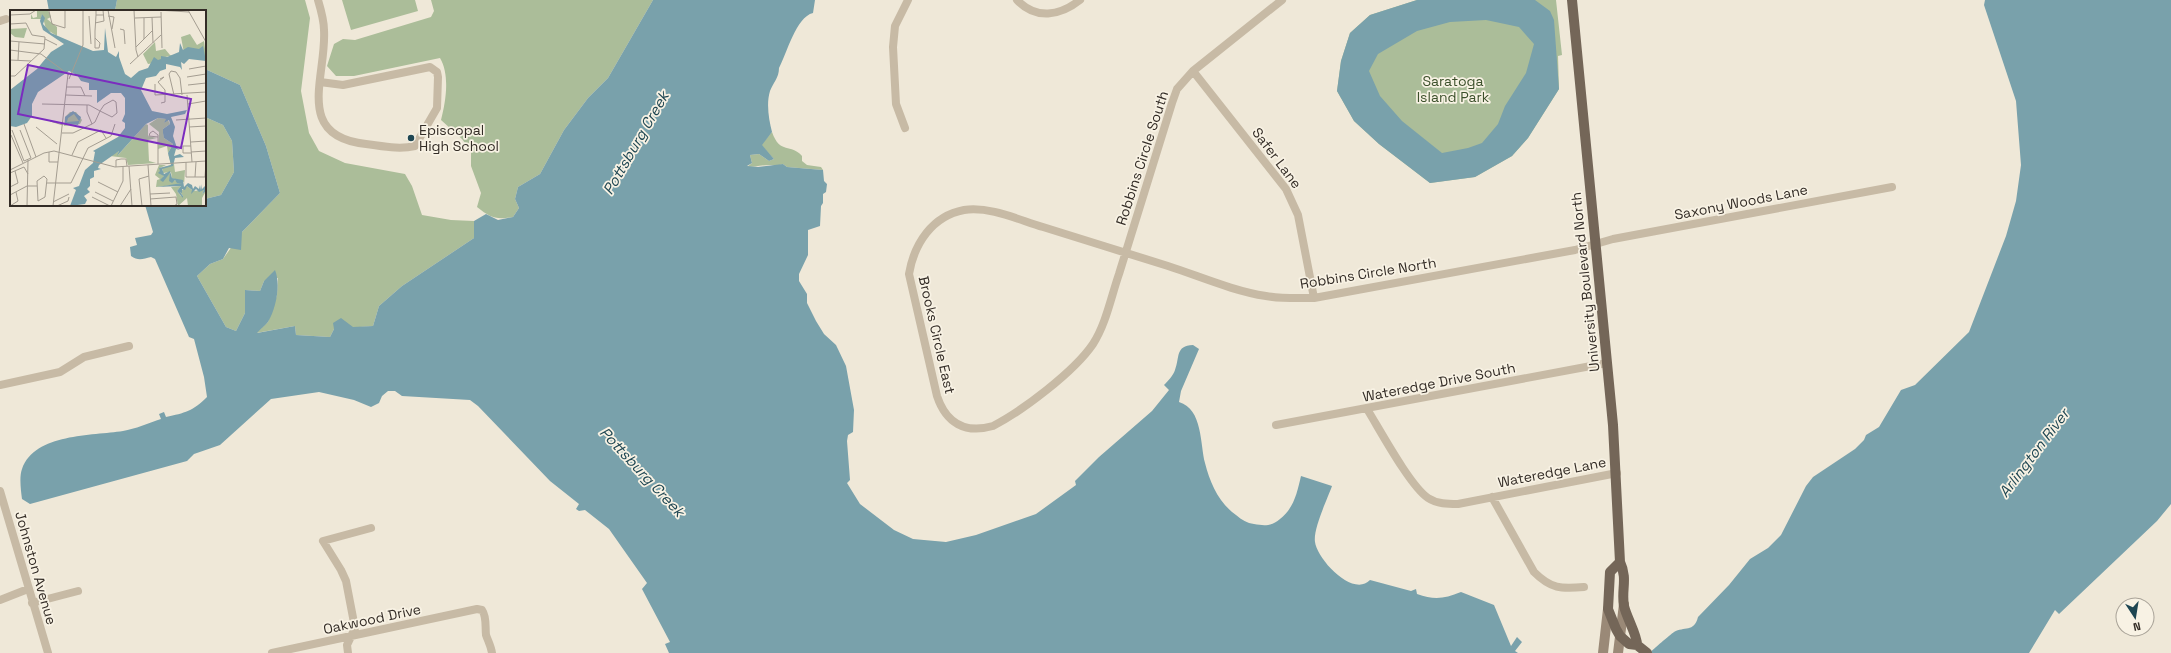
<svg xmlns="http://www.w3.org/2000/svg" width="2171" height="653" viewBox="0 0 2171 653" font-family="'Space Grotesk',sans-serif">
  <rect width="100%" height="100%" fill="#efe8d8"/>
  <path fill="#abbd99" d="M117 0H305L310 18 301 91 309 133 319 151 345 163 405 174 412 186 422 215 451 220 474 221V238L402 286 379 306 373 326 334 329 330 337 296 335 295 326 256 333 268 322 277 295 278 278 264 281 260 291 246 290 245 313 236 331 226 327 197 276 210 264 223 259 242 232 280 193 266 146 240 85 205 69V11H115Z
    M342 0H415L418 11 351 30Z
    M431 0H653L608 78 588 98 564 130 540 174 518 187 515 199 519 208 513 217C496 220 491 218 477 207L481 193 471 166V151L462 139 441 120C446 101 450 75 440 58L354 76H336L327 66 334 44 343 39 355 40 431 17 434 11Z
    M1417 0H1556L1562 55 1558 56 1559 89 1528 138 1512 156 1475 177 1430 183 1379 144 1354 121 1337 91 1341 61 1350 33 1370 15Z
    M205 117 223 125 232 141 234 172 221 195 205 199Z
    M772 132C780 155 791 143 802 156V161L807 165 821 167 823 170 787 167 783 164 776 166C769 163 756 167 747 167L752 163 750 155 759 154 769 161 774 159 761 145Z"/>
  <path fill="#79a1ab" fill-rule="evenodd" d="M47 0H117L115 11H49Z
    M653 0H815L813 13C796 17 787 53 779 68 779 78 773 83 770 91 766 104 769 120 772 132L762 145 774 159 769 161 759 154 750 155 752 163 747 166 758 167 783 164 787 167 823 170 824 181 827 184 826 192 823 194V203L821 206 820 226 808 230V255L799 274V281L807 294V303L816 321 824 334 836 345 846 366 854 410 853 432 848 435 847 441 850 480 847 483 860 504 894 530 913 539 946 542 976 535 1036 514 1076 485 1075 481 1099 457 1152 411 1169 390 1164 385C1168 381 1173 376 1175 370 1180 357 1175 346 1193 345L1199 349 1181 391 1179 402C1203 409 1200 445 1205 463 1210 483 1219 503 1236 515 1242 520 1247 523 1254 524 1265 526 1272 526 1280 519 1294 508 1297 493 1301 476L1332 486C1327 500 1313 529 1315 542 1317 559 1353 598 1370 580L1411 591 1416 589 1417 594C1434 600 1444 599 1461 592L1494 605 1511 646 1517 637 1522 642 1515 651 1518 653H669L665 644 670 642 642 589 647 583 609 529 585 510 579 511 576 509 579 504 550 481 478 406 470 400 402 396 395 391H388L382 396 379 403 371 407 354 400 319 392 271 399 220 445 194 454 187 461 30 504 22 499C21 491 19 477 22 469 35 433 92 436 123 431 135 429 149 423 161 419L159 414 164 412 166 417C185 413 193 411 207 397L204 377 194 339 189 337 155 259 151 257C143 259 138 261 131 256L130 247 137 245 135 238 151 235 153 232 145 205H205V199L221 195 234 172 232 141 223 125 205 117V69L240 85 266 146 280 193 242 232 241 250 229 248 223 259 210 264 197 276 226 327 236 331 245 313V290L260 291 264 281 275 270C281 284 276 309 268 322 265 326 260 329 257 333L295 326 296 335 330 337 334 329 333 323 341 318 353 327 373 326 379 306 402 286 474 238V221L486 214 498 220 513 217 519 208 515 199 518 187 540 174 564 130 588 98 608 78Z
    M1417 0H1535L1550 11 1554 20 1559 89 1528 138 1512 156 1475 177 1430 183 1379 144 1354 121 1337 91 1341 61 1350 33 1370 15ZM1486 20 1519 27 1534 44 1526 73 1505 106 1498 124 1482 143 1468 148 1442 153 1402 121 1380 96 1369 71 1378 54 1417 31 1450 22Z
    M1985 0H2171V504L2157 521 2059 614 2055 610 2029 653H1650C1653 649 1670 635 1674 632 1684 626 1694 633 1698 617L1729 585 1750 559 1768 548 1781 535 1806 486 1813 477 1855 449 1864 440 1866 435 1879 427 1901 390 1915 385 1969 332 2006 236 2016 201 2021 165 2016 101 1984 5Z"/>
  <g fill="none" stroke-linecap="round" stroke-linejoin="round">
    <path stroke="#c7baa5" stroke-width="8" d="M318 0C321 10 324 20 324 30 327 76 293 136 366 144 382 146 399 150 415 146L437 108 438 77 437 72 430 67 343 85 320 82
      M1017 0C1036 20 1060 16 1080 0
      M1282 0 1193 71 1177 89 1172 103C1154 160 1137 217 1119 274 1111 297 1106 324 1093 344 1074 372 1022 411 993 426 965 434 946 423 937 396L909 274C914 244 932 216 964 210 990 206 1019 220 1043 227 1085 240 1126 253 1168 266 1199 276 1233 291 1266 296 1282 299 1298 298 1314 298L1575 250 1613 239 1892 187
      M0 21 6 19
      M1193 71 1286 189 1298 215 1314 298
      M905 128 896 104 893 47 895 26 908 0
      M0 385 60 372 84 357 129 346
      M1367 409C1380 430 1410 486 1428 498 1437 504 1448 504 1458 504L1617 473
      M1276 425 1607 363
      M0 491 48 653
      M1492 497 1534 572C1551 589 1561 589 1584 587
      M0 600 28 589
      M32 603 78 591
      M272 653 477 609 482 610C487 617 485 627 486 635 488 641 491 646 492 653
      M348 653 347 645 355 628 346 581 341 570 323 541 371 528"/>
    <path stroke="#9a8977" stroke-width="10" d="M1603 653 1608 609
      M1618 653 1624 604"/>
    <path stroke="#746658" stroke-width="10" d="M1572 0 1613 425 1620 562C1628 579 1621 590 1624 606 1626 616 1638 637 1637 645
      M1620 562 1610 572 1608 609 1616 629 1620 636 1629 644 1637 645 1647 653"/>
  </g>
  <circle fill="#1e4652" stroke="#f8f2e4" stroke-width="1.5" cx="411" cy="138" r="4"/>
  <g text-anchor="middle" stroke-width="3.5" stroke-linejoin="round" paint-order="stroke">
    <g font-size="14" fill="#3c502b" stroke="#f8f2e4">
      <text x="1453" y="86">Saratoga<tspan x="1453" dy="16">Island Park</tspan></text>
    </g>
    <g font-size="14" fill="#332c26" stroke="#f8f2e4" text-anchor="start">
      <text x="419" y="135">Episcopal<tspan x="419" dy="16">High School</tspan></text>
    </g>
    <g font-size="14" fill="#332c26" stroke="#f8f2e4">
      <text transform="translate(1142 158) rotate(-72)" y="5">Robbins Circle South</text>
      <text transform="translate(1277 158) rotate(53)" y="5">Safer Lane</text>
      <text transform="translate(1741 202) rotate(-11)" y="5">Saxony Woods Lane</text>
      <text transform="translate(1368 273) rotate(-9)" y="5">Robbins Circle North</text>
      <text transform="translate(1585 282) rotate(-96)" y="5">University Boulevard North</text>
      <text transform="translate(937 335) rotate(77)" y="5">Brooks Circle East</text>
      <text transform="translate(1439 382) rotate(-11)" y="5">Wateredge Drive South</text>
      <text transform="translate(1552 472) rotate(-11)" y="5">Wateredge Lane</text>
      <text transform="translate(36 568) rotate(74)" y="5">Johnston Avenue</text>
      <text transform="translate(372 619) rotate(-12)" y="5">Oakwood Drive</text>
    </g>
    <g font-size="15" font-style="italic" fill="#1e4652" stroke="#f8f2e4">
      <text transform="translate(636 143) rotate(-60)" y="5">Pottsburg Creek</text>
      <text transform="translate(2034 453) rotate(-53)" y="5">Arlington River</text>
      <text transform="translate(642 472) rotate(47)" y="5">Pottsburg Creek</text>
    </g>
  </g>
  <g transform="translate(10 10)">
    <rect width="196" height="196" fill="#efe8d8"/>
    <path d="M27 0H38L41 7 37 9 47 17V26L36 19 32 4 31 9H21V4L23 8 27 7ZM17 18 14 28 5 27 0 23V19ZM180 24 187 35 194 31 196 47 184 48 174 43 171 27ZM145 32 146 41 155 39 160 45H164L151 48V52L138 54 133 44ZM60 102H66L72 110 70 114 54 116 55 107ZM148 108 157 109 154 113 158 110 160 114 153 119 154 128 163 134 158 143 161 149V155L158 143 157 136 148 139 149 122 139 114ZM136 114 138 115V126L147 128 138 130 139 151 146 153 118 155 116 148 100 146 109 141 108 145ZM164 154 165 162 175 160 174 176V172L162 168 161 162 153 163 152 158ZM149 155H156L150 158 154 166 152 171 160 163V170L171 171 172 174 146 177 147 170 150 169 145 165ZM171 176 167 181 171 186H173L170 182 177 176 183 181 194 180 192 184 196 181 192 188V196H178L177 188 168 196 166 184 161 177Z" fill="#abbd99"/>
    <path d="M32 4 35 8 33 14 41 23 83 41 94 40 95 18 98 42 106 47 109 41V47L115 64 121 68 129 61 138 58 144 47 148 50 151 49V46L157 47 169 42 170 33 173 40 178 37 189 39 193 36 196 51 179 49 174 54 171 52 172 60 170 57 156 54V59L150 61 146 66 136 68 131 80 142 101 157 104 177 100 175 104 161 107 165 117 163 126 167 138 170 140 166 139 164 146 170 144 174 147 165 148 163 156 152 159 154 164 160 161 162 168 173 170 174 177 178 173 182 175 183 179 185 176 189 179 190 175 191 180 192 174V179L195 176 196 181 192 184 194 180 189 182 186 179 181 184 182 180 177 176 175 180 172 179V183L170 182 173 186V188L167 181 171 176 147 177 172 173H167L165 170 162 173 159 171 160 163 153 172 150 170 154 166 148 163 150 161 149 158 161 155 158 143 163 134 154 128 153 123V119L160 114 159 110 154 113 156 109 148 108 136 114 107 146 109 141 89 155 88 158 91 159 84 161V167L80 169V176L77 179 80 182 74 186 77 190 75 194 60 196 66 180 63 178 69 176 75 160 83 153 85 142 83 141 108 127 115 118V113L112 111 115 104V88L111 83H101L87 93V80H79V73L71 71 67 65 59 61 28 82 22 94V106L17 113 6 117 0 116V80L27 59 41 42 54 34 33 20 30 11ZM63 101 71 107 68 115 55 113V107ZM64 104 69 111 57 112 58 108Z" fill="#79a1ab" fill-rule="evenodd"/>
    <path fill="none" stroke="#a49d91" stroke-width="1" d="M86 0V5H94M98 0 105 38M124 0 126 40 128 47M147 0 179 2M178 0 196 32M39 1 42 14 55 18V0M151 2 152 38M0 5 20 4 26 0M79 6 81 34M98 6 104 7 102 19M142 7 143 33M125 8 151 7M134 8V29M85 13 94 11 93 0M0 14 16 13M110 19 114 20 115 34M85 28 90 33 89 38H85V21L86 5M35 29 47 35M0 31 35 34M126 37 142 21M0 40 31 44 59 65M0 50 21 51M8 50 9 32M120 54 151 25M179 59 196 56M0 66H5L34 39 35 27 22 25 16 13M177 67 196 64M59 69 73 35V0M150 69 154 67 148 72 155 80V92L151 93M145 74V85L196 82M178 75 196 73M57 77H71L75 86M56 85 82 86M164 85 159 64 161 61 166 62 170 68 172 85M177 85 182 152M32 94 79 95 81 96 90 101 102 107 107 103 106 92 103 90 94 95 90 101 85 112 82 114 63 123H52M178 94 196 91M77 95V102L82 114M166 110 196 108M40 111 53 115M14 114 26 147M26 117 47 134M179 117 196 116M2 120 14 151 21 148 10 120M1 125 13 153M181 132 196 131M181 136H173V143H181M39 142V152H48M181 142 196 141M62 145 68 132 91 120 96 128M111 149H116L117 156M176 152V167H196M148 154V125L143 121 140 123 139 126 148 127M138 155 141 196M119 156 122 196M106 157V150L111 149M0 160 34 143 44 141 105 157 196 151M0 163 14 157 18 164M34 166 37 169 35 187 28 191 27 171ZM185 167 186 152M195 167 196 152M88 172 108 182M37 173H61L78 138 101 126 105 114M0 177 8 173 5 161M85 182 103 191M140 184 160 183M0 185 17 176H27M82 187 100 196M140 189 166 187 167 194 164 196M43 192 59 184M0 196 8 191 6 182M17 196 18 150M43 196 58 64M47 196 58 191 59 187M101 196 113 171V157M110 196 121 179M132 196 129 169 139 166"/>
    <path fill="#7b2cbf" fill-opacity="0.15" stroke="#7b2cbf" stroke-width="2" d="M18 55 181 89 171 138 8 104Z"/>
    <rect width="196" height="196" fill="none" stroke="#332c26" stroke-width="2"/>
  </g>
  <g transform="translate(2135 617) rotate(168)"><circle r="19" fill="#f8f2e4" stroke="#a9a398"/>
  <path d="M0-3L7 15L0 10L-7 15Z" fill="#1e4652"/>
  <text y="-6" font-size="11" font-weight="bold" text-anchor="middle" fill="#332c26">N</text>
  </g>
</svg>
